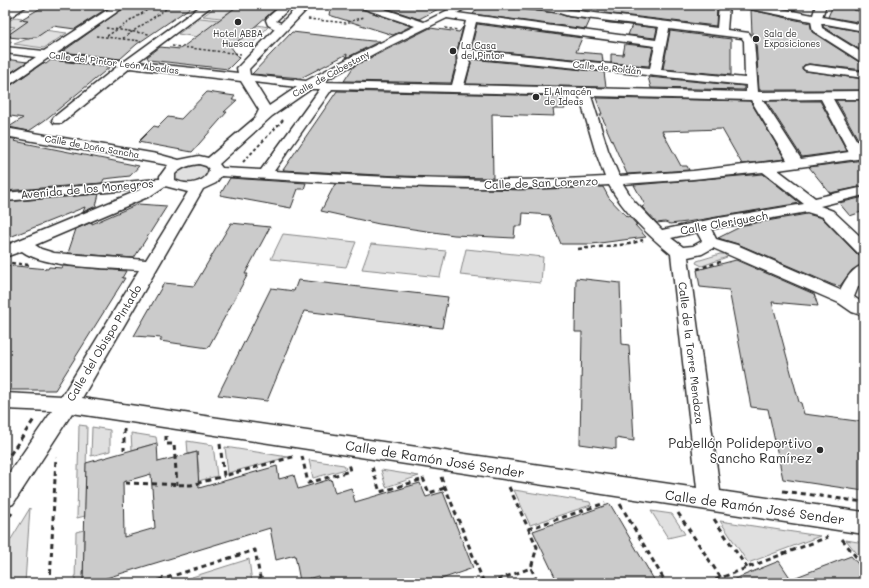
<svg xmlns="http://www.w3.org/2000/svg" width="869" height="588" viewBox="0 0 869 588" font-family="Mali,sans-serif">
  <rect width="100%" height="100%" fill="#fff"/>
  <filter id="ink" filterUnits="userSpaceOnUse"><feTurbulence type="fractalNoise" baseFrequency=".025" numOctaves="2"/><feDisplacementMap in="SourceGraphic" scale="8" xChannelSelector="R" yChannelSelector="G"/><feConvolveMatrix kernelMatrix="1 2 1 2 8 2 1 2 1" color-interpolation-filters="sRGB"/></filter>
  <g filter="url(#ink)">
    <path fill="#e0e0e0" stroke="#868686" d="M217 6 234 8 221 18 203 16Z
      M16 17 22 18 19 20 28 21 25 23 44 30 67 33 44 48 14 44 41 34 15 31 8 35 11 36 8 40 12 42 9 44 5 43V33L15 27 8 26 5 28V23Z
      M200 18 220 20 197 37 178 34Z
      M258 25 268 27 251 45 237 43Z
      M192 165H201L207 168 209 173C200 185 187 186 175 180L174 175C178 169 185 167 192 165Z
      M283 234 356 242 346 267 271 259Z
      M371 244 446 251 440 277 362 269Z
      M466 249 543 257 541 283 460 275Z
      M720 254H724L727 257 702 266 696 263 697 261Z
      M79 425 87 426 85 516 77 518Z
      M92 427 110 430V451L91 456Z
      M131 433 156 437 157 443 132 450Z
      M187 441 213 445 217 476 191 483 190 476 199 473 197 452 188 454Z
      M225 447 288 457 228 473Z
      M309 460 344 465 346 469 313 478Z
      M381 470 419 476 386 487Z
      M514 490 590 502 591 505 530 525Z
      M30 508 25 583H5V549Z
      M651 511 672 514 685 534 668 538Z
      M720 521 820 536 748 563Z
      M84 530 83 583H75L76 532Z
      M846 540 864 543V562Z
      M249 559 252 583H173Z"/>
    <path fill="#cbcbcb" stroke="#2b2b2b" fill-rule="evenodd" d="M46 5H112L75 29 53 26 37 37H33L29 39 8 37 11 36 8 35 28 21 20 20Z
      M128 5H194L137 44 120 59 62 52Z
      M239 5H280L231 47 239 58 228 69 149 60 147 57 160 47 180 49Z
      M331 5H356L359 8 411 26 393 35 329 15Z
      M377 5H446L419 19Z
      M480 5H515L521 9 556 13 569 17 590 20 586 29 473 14Z
      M554 5H717L716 26 570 9Z
      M833 5H856L854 10 863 12 862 17H864V23L828 17Z
      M751 10 810 23 812 32 859 62 864 63V70L809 64 804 65 802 69 805 71 864 79V90H759L756 41 752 34Z
      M602 22 657 28 655 38 628 35 632 25Z
      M477 24 582 38 576 52 602 54 603 62 471 49Z
      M824 25 864 32V52L823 27Z
      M463 27 456 55V63L451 83 344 81 354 66 430 28 459 32Z
      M670 31 731 39V75L663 69Z
      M292 32 372 41H380L346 58 347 54 301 78 252 74Z
      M625 44 653 47 649 66 611 63V54L623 55Z
      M5 59 27 62 5 76Z
      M470 59 604 72 606 87 466 84 471 63Z
      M51 60 110 67 45 120 29 131 9 127 23 118 5 115V87L10 86 43 63 46 64Z
      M648 77 744 86V90L651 88Z
      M337 91 563 96 565 109H553L554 116 492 114 493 178 398 176 283 170Z
      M207 92 235 96 232 100H237L224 112H227L192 152 138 142 154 126 158 127 168 117 181 119Z
      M596 98 750 101 785 159 742 164 722 129 662 131 681 166H687L689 170 627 174 605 125H606L600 114H602Z
      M836 100H864V148H863Z
      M766 101H820L847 151 802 157Z
      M5 138 16 139 14 141 139 166 130 176 104 179 102 183 5 191Z
      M864 160V186L830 193 809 167Z
      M763 174 800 203 687 222 670 224 665 222 657 223 642 207 645 205 634 185Z
      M230 178 275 181 306 183 304 189H298L291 208 220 195Z
      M335 184 520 190 603 187 609 198 627 217 629 216 637 225H635L646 237 592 244H561L549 215 523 213 522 226H515L514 238 454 235 379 224 321 211Z
      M99 194 96 206 83 212 85 207 5 239V202Z
      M864 197V211L850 216 839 203Z
      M138 204 167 206 134 258 68 253 76 229 92 222V224Z
      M807 214 822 218 857 254 864 255V264L852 270 840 286 833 285 738 244 718 238 744 225Z
      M231 223 270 227 245 274H248L208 348 160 341 162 338 134 336 164 283 194 286Z
      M736 260 814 294 818 306 772 302 799 402 801 403 804 414 864 422V491L783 479 768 409 751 407 729 290 700 287 697 270Z
      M5 265 48 269 49 267 62 268 63 266 126 271 122 278H125L55 390H5Z
      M576 278 620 283 622 344 629 345 634 441 616 438V449L580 444 582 332H575Z
      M298 280 448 297 442 328 304 311 267 401 218 395 271 288 294 291Z
      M157 443 158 462 197 452 199 488 277 466 279 479 294 475 298 489 331 479 335 493 351 488 355 502 420 483 426 497 443 492 473 568 430 583H320L318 576 300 581 295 555 276 560 270 528 90 583H83L86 463ZM151 474 155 528 124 537 123 482Z
      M610 504 656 583H558L533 531Z
      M851 556 864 571V583H725L779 561 791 579Z"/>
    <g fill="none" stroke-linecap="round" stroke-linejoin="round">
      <defs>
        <path id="minor" d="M115 5H127L57 53 125 61 202 5H213L137 62 238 73 237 68 239 66 275 29 268 25 266 20 267 18 282 5H293L276 21 281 23 298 6 311 5 249 69 250 75 306 81 349 58 415 26 359 7 357 5H372L424 22 458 5H471L457 13 656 40 659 27 569 16 556 12 521 8 516 5H547L570 10 717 28 719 5H729L727 30 749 33 754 41 758 92 864 91V99H833L862 150H864V158L778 170 815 198 864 187V195L820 206 833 211 864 240V254L858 253 823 217 807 212 711 229 716 239 737 245 840 290C845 280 853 267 864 265V281L858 287 854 297 864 304V316L852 312 839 303 713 248 702 254 688 257 720 491 864 512V534L72 413 13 504 5 507V479L52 411 5 409V393L62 396 139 270C109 268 44 268 22 251L5 257V246L142 189 5 201V193L158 179H160V176L168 165 5 136V128L157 154 179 160 199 156 208 158 255 118 259 110 241 81 130 68 62 123H54L52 120 54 117 118 66 48 58 9 85 5 86V78L36 57 5 53V47L44 51ZM447 18 466 21 457 55 458 63 452 85 322 82 379 51ZM476 22 655 46 650 68 469 50ZM669 29 742 38 744 41 745 78 661 70ZM468 57 746 85V92L464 85 470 63ZM254 82 297 87 269 106ZM311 89H320L261 170 222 168 219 164 272 116ZM332 89 579 95 595 150 605 177C494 184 385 177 274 171ZM591 96 751 100 787 160 693 171 619 176 608 150ZM821 99 849 152 801 159 763 100ZM199 164 206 166 209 169C207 184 186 186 175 180V174C182 167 190 165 199 164ZM763 172 804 204 713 219 662 230 633 200 623 184 693 179ZM221 176C351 184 479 193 609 185 624 212 648 235 671 254L697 488 82 398 203 189 216 183ZM165 186 188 192 146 260 54 253 41 249 35 245 150 196ZM697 232 702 241 693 246 683 247 671 238Z
          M741 5H761L813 15 816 5H826L822 17 864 25V31L821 23 822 28 864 54V62L860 61 813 31 811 21 746 8Z
          M809 65 864 72V78L805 70 803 68 805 66Z"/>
        <path id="major" d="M13 5H28L9 18 5 19V10Z"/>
      </defs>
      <use href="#minor" stroke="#2b2b2b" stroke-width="3"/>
      <use href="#major" stroke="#2b2b2b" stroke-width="3"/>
      <path stroke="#2b2b2b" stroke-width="1.5" stroke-dasharray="2.5 2" stroke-linecap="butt" d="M499 5 509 6
        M317 6 329 5
        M308 19 346 23 364 17
        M106 28 149 34
        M445 28 458 30
        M96 36 140 41
        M107 36 155 5
        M123 38 172 5
        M172 46 241 54"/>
      <path stroke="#2b2b2b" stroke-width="2" stroke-dasharray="3 2.5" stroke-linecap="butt" d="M243 162 284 119"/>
      <path stroke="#2b2b2b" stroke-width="2.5" stroke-dasharray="4 3" stroke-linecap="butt" d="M578 249 629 244 643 240
        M11 263 30 265
        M697 269 723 261"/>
      <path stroke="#2b2b2b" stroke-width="3" stroke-dasharray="5 4" stroke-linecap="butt" d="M124 429V450
        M166 436V444H174L177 485
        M220 444 224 476 296 456
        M302 456 308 483 350 471 348 463
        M5 462 35 418
        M372 467 380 492 424 479
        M441 477 484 583
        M423 478 429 493 445 488
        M125 483 191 485 224 476
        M509 487 537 547 531 568
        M783 491 864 502
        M620 504 666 583
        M678 513 721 578
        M714 519 747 568
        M5 523 12 513
        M528 529 605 503
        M842 539 864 567
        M50 583 56 457
        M150 583 255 550 261 583
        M489 583 531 568 538 583
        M707 583 828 537"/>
      <use href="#minor" fill="#fff" fill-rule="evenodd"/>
      <use href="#major" fill="#fff" fill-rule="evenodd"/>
    </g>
  </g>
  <g fill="#2b2b2b" stroke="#fff" stroke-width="1.5">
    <circle cx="238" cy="22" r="4"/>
    <circle cx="756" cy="39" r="4"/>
    <circle cx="453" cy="51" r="4"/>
    <circle cx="536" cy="97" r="4"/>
    <circle cx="820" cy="450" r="4"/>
  </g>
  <g text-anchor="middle" stroke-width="3" stroke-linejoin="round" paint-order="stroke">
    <g font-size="9" fill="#2b2b2b" stroke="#fff" text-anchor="start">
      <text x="238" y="37" text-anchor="middle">Hotel ABBA<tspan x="238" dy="10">Huesca</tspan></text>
      <text x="764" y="37">Sala de<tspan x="764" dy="10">Exposiciones</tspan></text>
      <text x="461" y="49">La Casa<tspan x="461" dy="10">del Pintor</tspan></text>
      <text x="544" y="95">El Almacén<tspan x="544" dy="10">de Ideas</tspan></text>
    </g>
    <g font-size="9" fill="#2b2b2b" stroke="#fff">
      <text transform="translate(114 63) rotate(7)" y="3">Calle del Pintor León Abadías</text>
      <text transform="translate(607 68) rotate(6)" y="3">Calle de Roldán</text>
      <text transform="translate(331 74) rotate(-29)" y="3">Calle de Cabestany</text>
      <text transform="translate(92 147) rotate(10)" y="3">Calle de Doña Sancha</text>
    </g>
    <g font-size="11" fill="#2b2b2b" stroke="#fff">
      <text transform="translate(541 183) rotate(-2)" y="4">Calle de San Lorenzo</text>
      <text transform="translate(87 189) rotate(-5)" y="4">Avenida de los Monegros</text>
      <text transform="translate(724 223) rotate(-10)" y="4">Calle Cleriguech</text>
      <text transform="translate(104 343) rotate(-59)" y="4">Calle del Obispo Pintado</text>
      <text transform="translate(691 353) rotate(83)" y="4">Calle de la Torre Mendoza</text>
    </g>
    <g font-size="13" fill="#2b2b2b" stroke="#fff" text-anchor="end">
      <text x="812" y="448">Pabellón Polideportivo<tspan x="812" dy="15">Sancho Ramírez</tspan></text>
    </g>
    <g font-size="13" fill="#2b2b2b" stroke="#fff">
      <text transform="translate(435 459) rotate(9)" y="5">Calle de Ramón José Sender</text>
      <text transform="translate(755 507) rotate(8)" y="5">Calle de Ramón José Sender</text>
    </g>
  </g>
  <rect width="869" height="588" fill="none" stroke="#fff" stroke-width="20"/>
  <rect x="10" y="10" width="849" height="568" fill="none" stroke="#2b2b2b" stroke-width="1.5" filter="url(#ink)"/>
</svg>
